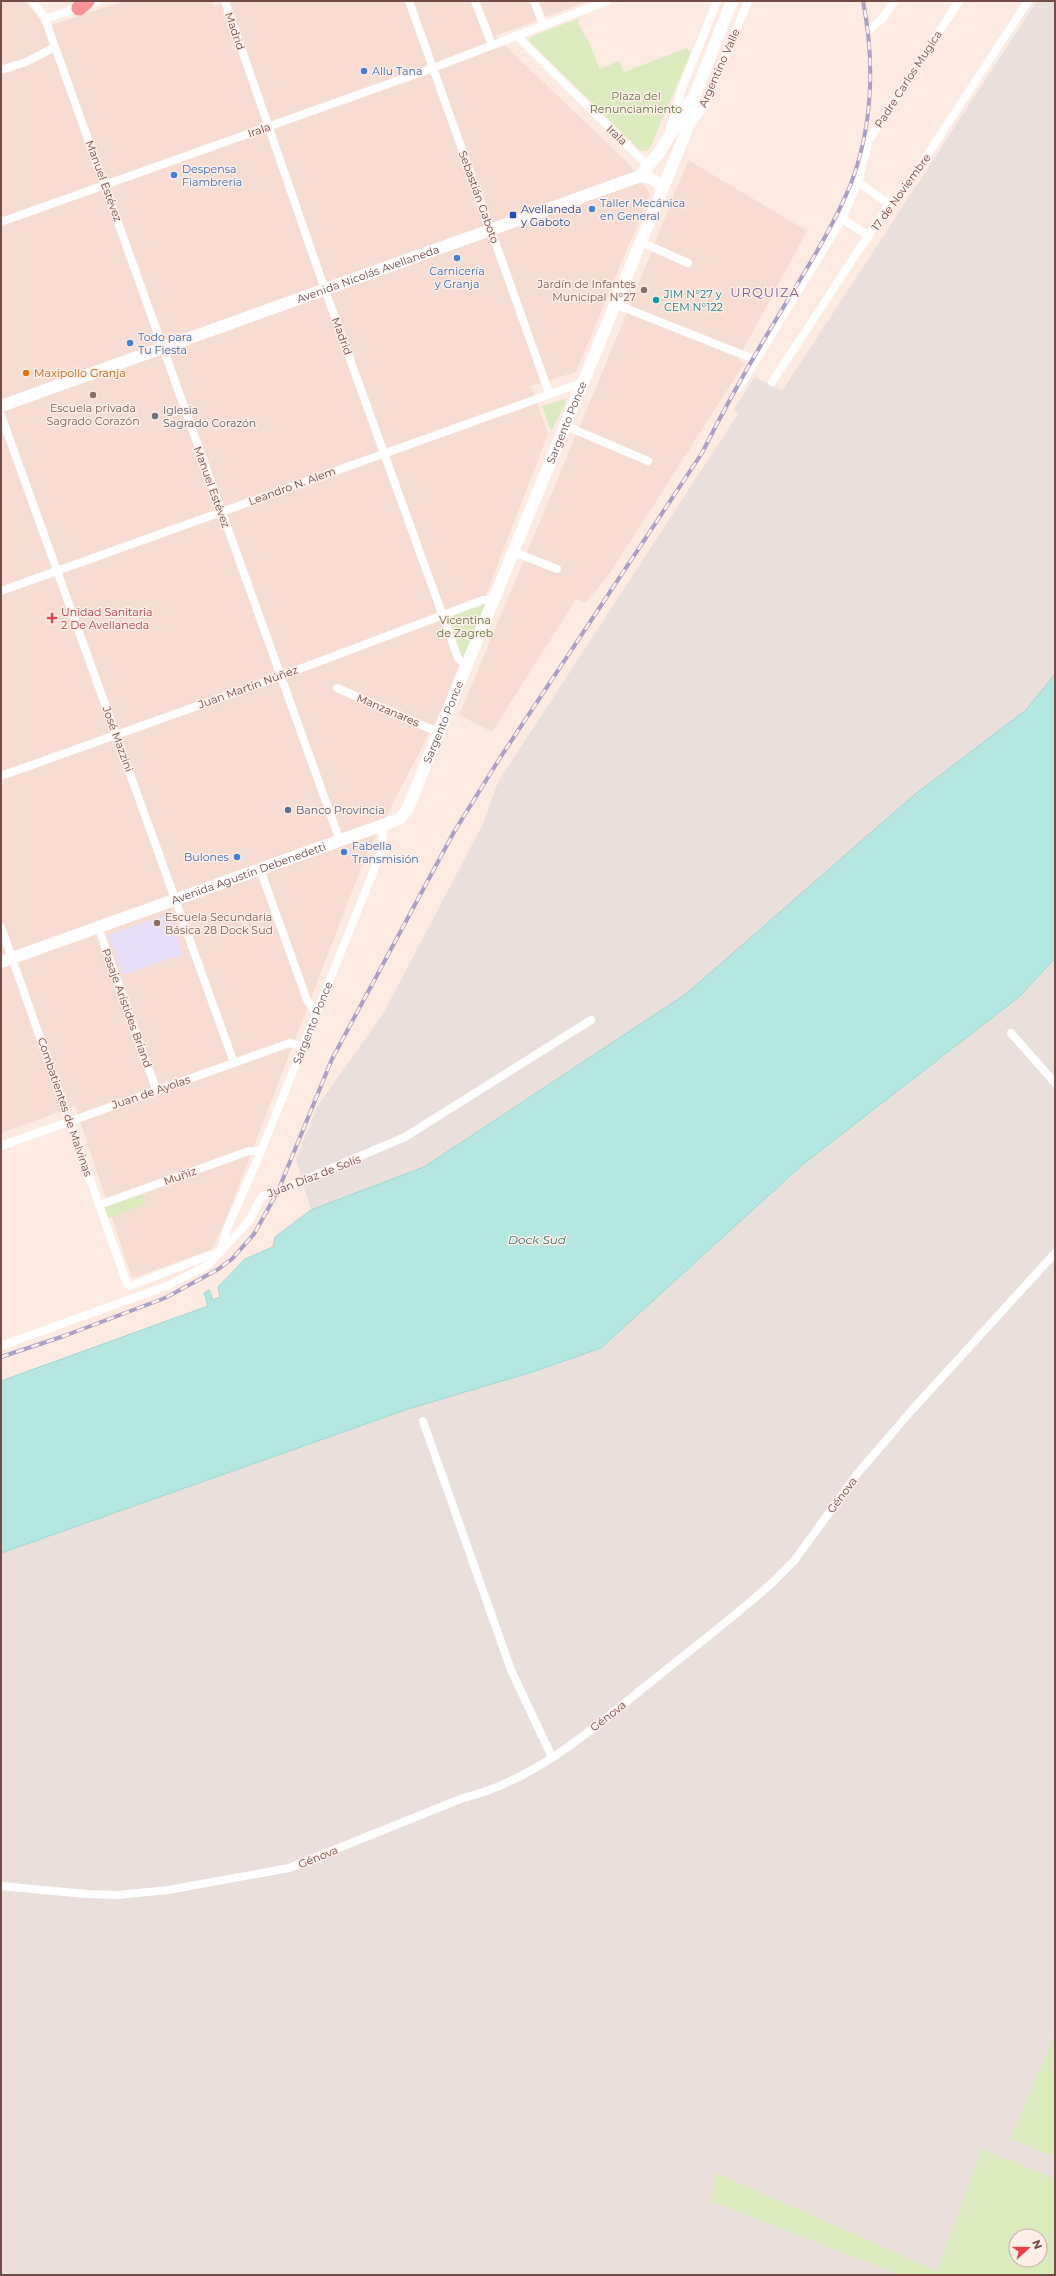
<svg xmlns="http://www.w3.org/2000/svg" width="1056" height="2276" viewBox="0 0 1056 2276" font-family="Montserrat,sans-serif">
  <rect width="100%" height="100%" fill="#fdeae0"/>
  <path fill="#f7ddd1" d="M1 1H25L46 27 123 1H212L214 6 226 1H588L495 36 629 164 650 194 576 372 531 386 548 434 442 709 367 853 224 1224 211 1250 132 1278 75 1106 1 1133Z
    M688 160 807 231 738 359 744 364 610 573 585 603 576 599 492 732 459 715 629 308Z"/>
  <path fill="#ebdfdc" fill-rule="evenodd" d="M1037 1H1055V674L1026 710 914 795 686 994 424 1167 311 1210 296 1159 317 1107 383 1014 483 824 498 782 738 414 734 409 755 377 782 391Z
    M1055 958V2275H1V1553L408 1409 532 1372 601 1348 802 1165 1020 996ZM1016 2236H1040V2260H1016Z"/>
  <path fill="#e7ddf9" d="M169 914 183 954 123 975 108 935Z"/>
  <path fill="#dcebbe" fill-rule="evenodd" d="M580 18 578 24 588 40 600 69 619 61 624 72 687 48 691 52 650 148 646 151H641L530 42V38L535 35Z
    M565 399 566 403 551 431 542 406Z
    M488 599 467 667 460 662 443 616Z
    M140 1190 145 1204 104 1220 99 1205Z
    M1055 2034V2157L1010 2139Z
    M982 2149 1055 2179V2275H900L710 2201 716 2173 937 2271ZM1016 2236H1040V2260H1016Z"/>
  <path fill="#b4e7e1" stroke="#9ad9d2" d="M1055 674V958L1020 996 802 1165 601 1348 532 1372 408 1409 1 1553V1381L208 1306 204 1293 209 1290 213 1300 220 1297 218 1287 245 1259 273 1247 275 1237 311 1210 424 1167 686 994 914 795 1026 710Z"/>
  <g fill="none" stroke-linecap="round" stroke-linejoin="round">
    <g stroke="#fff" stroke-width="8">
      <path d="M33 1 45 19 55 47 340 841"/>
      <path d="M225 1 325 290 458 658 467 667"/>
      <path d="M409 1 549 393"/>
      <path d="M475 1 492 45"/>
      <path d="M534 1 543 24"/>
      <path d="M45 19 98 1"/>
      <path d="M870 29 883 18 894 1"/>
      <path d="M516 35 649 167"/>
      <path d="M1 70 26 62 55 47"/>
      <path d="M690 126 704 107 748 1"/>
      <path d="M670 128 683 85 717 1"/>
      <path d="M858 182 889 204"/>
      <path d="M842 219 869 236"/>
      <path d="M1 222 433 68 607 1"/>
      <path d="M641 242 688 263"/>
      <path d="M615 304 756 360"/>
      <path d="M772 382 889 204 901 195 1028 1"/>
      <path d="M739 388 842 219 858 182 869 140 959 1"/>
      <path d="M1 415 234 1063"/>
      <path d="M566 426 648 461"/>
      <path d="M514 552 557 569"/>
      <path d="M1 591 584 382"/>
      <path d="M337 688 440 733"/>
      <path d="M1 776 281 676 483 600H495"/>
      <path d="M260 869 307 1000 316 1013"/>
      <path d="M1 927 127 1284 130 1286 220 1251"/>
      <path d="M98 927 156 1089"/>
      <path d="M1011 1033 1055 1083"/>
      <path d="M1 1146 290 1043 302 1046"/>
      <path d="M99 1205 249 1151H261"/>
      <path id="s1" d="M221 1250 226 1231 261 1151 382 850 383 825"/>
      <path d="M1 1346 169 1285 208 1265 249 1221 262 1196 285 1188 405 1137 591 1020"/>
      <path d="M423 1421 511 1670 552 1757"/>
      <path d="M1 1886 86 1894 118 1895 168 1890 289 1868 463 1798C538 1780 598 1724 657 1677 696 1646 735 1616 772 1583L794 1561 857 1474 912 1410 1055 1253"/>
    </g>
    <g stroke="#fff" stroke-width="12">
      <path d="M640 176C650 177 658 180 662 190"/>
      <path id="s2" d="M1 406 640 176 661 150 691 100"/>
      <path id="s3" d="M1 962 383 825 399 819 407 810 686 132 696 92 732 1"/>
    </g>
    <path stroke="#fa9494" stroke-width="15" d="M79 8 87 1"/>
    <defs>
      <path id="rail" d="M1 1357 64 1336 165 1298 217 1270 232 1259 254 1234 278 1191 332 1059 454 832 500 758 702 453C724 409 748 366 774 323 800 279 830 234 850 186 873 127 875 62 863 1"/>
    </defs>
    <use href="#rail" stroke="#aa9fc6" stroke-width="4"/>
    <use href="#rail" stroke="#ffefe7" stroke-width="2.5" stroke-dasharray="8" stroke-linecap="butt"/>
  </g>
  <g fill="#3f7fe0" stroke="#ffefe7" stroke-width="1.5">
    <circle cx="364" cy="71" r="4"/>
    <circle cx="174" cy="175" r="4"/>
    <circle cx="592" cy="209" r="4"/>
    <circle cx="457" cy="258" r="4"/>
    <circle cx="130" cy="343" r="4"/>
    <circle cx="344" cy="852" r="4"/>
    <circle cx="237" cy="857" r="4"/>
  </g>
  <rect fill="#1a4fb4" stroke="#ffefe7" stroke-width="1.5" x="509" y="211" width="8" height="8" rx="2"/>
  <g fill="#8d6e63" stroke="#ffefe7" stroke-width="1.5">
    <circle cx="644" cy="290" r="4"/>
    <circle cx="93" cy="395" r="4"/>
    <circle cx="157" cy="923" r="4"/>
  </g>
  <circle fill="#0f9aa8" stroke="#ffefe7" stroke-width="1.5" cx="656" cy="300" r="4"/>
  <circle fill="#e8710a" stroke="#ffefe7" stroke-width="1.5" cx="26" cy="373" r="4"/>
  <circle fill="#6b7280" stroke="#ffefe7" stroke-width="1.5" cx="155" cy="416" r="4"/>
  <path fill="#e0444e" stroke="#ffefe7" stroke-width="1.5" d="M50 612h4v4h4v4h-4v4h-4v-4h-4v-4h4z"/>
  <circle fill="#5c6f8a" stroke="#ffefe7" stroke-width="1.5" cx="288" cy="810" r="4"/>
  <g text-anchor="middle" stroke-width="3" stroke-linejoin="round" paint-order="stroke">
    <g font-size="11" fill="#744b47" stroke="#ffefe7">
      <text transform="translate(235 31) rotate(71)" y="4">Madrid</text>
      <text transform="translate(719 68) rotate(-66)" y="4">Argentino Valle</text>
      <text transform="translate(908 79) rotate(-57)" y="4">Padre Carlos Mugica</text>
      <text transform="translate(259 130) rotate(-20)" y="4">Irala</text>
      <text transform="translate(617 135) rotate(43)" y="4">Irala</text>
      <text transform="translate(104 181) rotate(70)" y="4">Manuel Estévez</text>
      <text transform="translate(901 192) rotate(-54)" y="4">17 de Noviembre</text>
      <text transform="translate(479 197) rotate(70)" y="4">Sebastián Gaboto</text>
      <text dy="4" stroke="none"><textPath href="#s2" startOffset="390">Avenida Nicolás Avellaneda</textPath></text>
      <text transform="translate(342 336) rotate(70)" y="4">Madrid</text>
      <text dy="4" stroke="none"><textPath href="#s3" startOffset="854">Sargento Ponce</textPath></text>
      <text transform="translate(292 486) rotate(-20)" y="4">Leandro N. Alem</text>
      <text transform="translate(212 487) rotate(70)" y="4">Manuel Estévez</text>
      <text transform="translate(248 687) rotate(-20)" y="4">Juan Martín Núñez</text>
      <text transform="translate(388 710) rotate(23)" y="4">Manzanares</text>
      <text dy="4" stroke="none"><textPath href="#s3" startOffset="530">Sargento Ponce</textPath></text>
      <text transform="translate(118 739) rotate(70)" y="4">José Mazzini</text>
      <text dy="4" stroke="none"><textPath href="#s3" startOffset="263">Avenida Agustín Debenedetti</textPath></text>
      <text transform="translate(127 1008) rotate(70)" y="4">Pasaje Arístides Briand</text>
      <text dy="4" stroke="none"><textPath href="#s1" startOffset="245">Sargento Ponce</textPath></text>
      <text transform="translate(151 1092) rotate(-19)" y="4">Juan de Ayolas</text>
      <text transform="translate(65 1107) rotate(71)" y="4">Combatientes de Malvinas</text>
      <text transform="translate(180 1176) rotate(-20)" y="4">Muñiz</text>
      <text transform="translate(314 1176) rotate(-21)" y="4">Juan Díaz de Solís</text>
      <text transform="translate(842 1495) rotate(-53)" y="4">Génova</text>
      <text transform="translate(608 1716) rotate(-38)" y="4">Génova</text>
      <text transform="translate(318 1857) rotate(-22)" y="4">Génova</text>
    </g>
    <g font-size="11" fill="#366cbe" stroke="#ffefe7" text-anchor="start">
      <text x="372" y="75">Allu Tana</text>
      <text x="182" y="173">Despensa<tspan x="182" dy="13">Fiambrería</tspan></text>
      <text x="600" y="207">Taller Mecánica<tspan x="600" dy="13">en General</tspan></text>
      <text x="457" y="275" text-anchor="middle">Carnicería<tspan x="457" dy="13">y Granja</tspan></text>
      <text x="138" y="341">Todo para<tspan x="138" dy="13">Tu Fiesta</tspan></text>
      <text x="352" y="850">Fabella<tspan x="352" dy="13">Transmisión</tspan></text>
      <text x="229" y="861" text-anchor="end">Bulones</text>
    </g>
    <g font-size="11" fill="#5c753c" stroke="#ffefe7">
      <text x="636" y="100">Plaza del<tspan x="636" dy="13">Renunciamiento</tspan></text>
      <text x="465" y="624">Vicentina<tspan x="465" dy="13">de Zagreb</tspan></text>
    </g>
    <g font-size="11" fill="#164399" stroke="#ffefe7" text-anchor="start">
      <text x="521" y="213">Avellaneda<tspan x="521" dy="13">y Gaboto</tspan></text>
    </g>
    <g font-size="11" fill="#785e54" stroke="#ffefe7" text-anchor="end">
      <text x="636" y="288">Jardín de Infantes<tspan x="636" dy="13">Municipal N°27</tspan></text>
      <text x="93" y="412" text-anchor="middle">Escuela privada<tspan x="93" dy="13">Sagrado Corazón</tspan></text>
      <text x="165" y="921" text-anchor="start">Escuela Secundaria<tspan x="165" dy="13">Básica 28 Dock Sud</tspan></text>
    </g>
    <g font-size="11" fill="#0d838f" stroke="#ffefe7" text-anchor="start">
      <text x="664" y="298">JIM N°27 y<tspan x="664" dy="13">CEM N°122</tspan></text>
    </g>
    <g font-size="11" fill="#c56008" stroke="#ffefe7" text-anchor="start">
      <text x="34" y="377">Maxipollo Granja</text>
    </g>
    <g font-size="11" fill="#5b616d" stroke="#ffefe7" text-anchor="start">
      <text x="163" y="414">Iglesia<tspan x="163" dy="13">Sagrado Corazón</tspan></text>
    </g>
    <g font-size="11" fill="#be3a42" stroke="#ffefe7" text-anchor="start">
      <text x="61" y="616">Unidad Sanitaria<tspan x="61" dy="13">2 De Avellaneda</tspan></text>
    </g>
    <g font-size="11" fill="#4e5e75" stroke="#ffefe7" text-anchor="start">
      <text x="296" y="814">Banco Provincia</text>
    </g>
    <g font-size="12" font-style="italic" fill="#38746e" stroke="#ffefe7">
      <text x="537" y="1244">Dock Sud</text>
    </g>
    <g font-size="13" letter-spacing="1" fill="#786298" stroke="#ffefe7">
      <text x="765" y="297">URQUIZA</text>
    </g>
  </g>
  <rect width="1056" height="2276" fill="none" stroke="#744b47" stroke-width="4"/>
  <g transform="translate(1028 2248) rotate(69)"><circle r="19" fill="#ffefe7" stroke="#c7ada7"/>
  <path d="M0-3L7 15L0 10L-7 15Z" fill="#ec4046"/>
  <text y="-6" font-size="11" font-weight="bold" text-anchor="middle" fill="#744b47">N</text>
  </g>
</svg>
